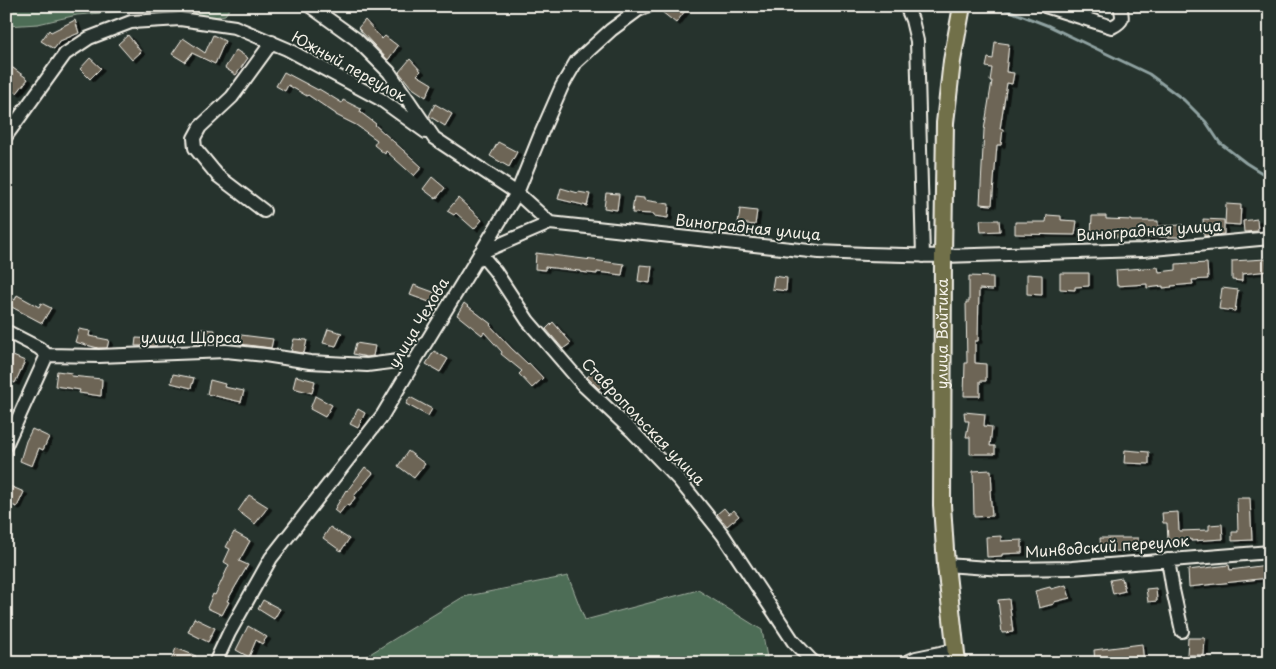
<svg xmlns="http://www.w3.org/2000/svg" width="1276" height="669" viewBox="0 0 1276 669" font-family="'Playpen Sans',sans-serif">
  <defs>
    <filter id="shadow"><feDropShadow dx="4" dy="2.5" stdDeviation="0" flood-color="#0009"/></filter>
  </defs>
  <rect width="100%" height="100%" fill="#26332d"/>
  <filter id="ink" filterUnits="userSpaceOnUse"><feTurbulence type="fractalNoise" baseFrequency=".02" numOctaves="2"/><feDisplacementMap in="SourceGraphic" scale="10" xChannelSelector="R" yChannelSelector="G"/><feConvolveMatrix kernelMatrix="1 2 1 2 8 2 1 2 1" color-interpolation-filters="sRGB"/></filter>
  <g filter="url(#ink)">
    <path fill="#4e6d57" stroke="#a1afa0" d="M6 6H228L230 8 225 15 211 18 137 10 77 15 38 24 6 26Z
      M568 576 585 620 698 590 762 630 768 663H355L463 597Z"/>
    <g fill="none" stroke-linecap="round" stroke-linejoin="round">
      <path stroke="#8fa2a1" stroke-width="3" d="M997 6 1049 26 1149 74 1184 100 1206 122 1220 143 1246 163 1270 178"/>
    </g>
    <path fill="#6d6556" stroke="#f4f1e8" filter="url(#shadow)" d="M666 6H679L685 11 676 23 662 12Z
      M75 20 79 33 60 41 54 49 41 41 49 30 51 32Z
      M365 20 382 39 385 36 398 46 388 60 358 28Z
      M128 35 141 52 132 60 118 44Z
      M213 35 225 41 215 64 192 53 185 62 172 54 183 38 205 53Z
      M995 42 1009 44 1006 72 1014 73 1012 84 1007 83 1000 129H1003L1001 145H997L992 205 980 204 984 130 992 81H990L992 68 986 67 988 58 993 59Z
      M236 50 248 58 236 75 225 68Z
      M90 58 101 68 90 79 80 69Z
      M410 59 421 71 417 75 432 84 426 97 411 87 399 72Z
      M6 63 28 79 17 93 6 87Z
      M284 72 318 90 319 89 342 103 343 100 361 109 360 112 376 124 375 125 422 167 414 176 386 151 385 154 374 145 377 140 356 125 336 115V114L308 95 307 96 288 85 285 91 276 86Z
      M435 104 452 114 445 126 429 116Z
      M498 142 517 152 509 167 490 156Z
      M432 177 445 188 436 199 423 189Z
      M561 188 578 193V192L590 194 587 206 558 199Z
      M606 193 619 194 617 210 604 208Z
      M634 197 644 198V200L669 204 668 218 654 216V214L632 213Z
      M458 198 482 220 474 229 456 213 454 215 447 211Z
      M1226 204 1241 205 1240 225 1225 224Z
      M740 209 757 211 755 225 738 223Z
      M1047 215 1061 216V220L1077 221 1075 235 1015 234V222H1046Z
      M1092 216H1106V219L1132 220V221H1158V226L1183 225V237H1116V235L1091 234Z
      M1203 219 1224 220V234L1204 236Z
      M1257 219 1258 231 1244 232 1243 221Z
      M980 220H999L1000 231 981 232Z
      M536 253 624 264 622 275 597 272V274L580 272V271L545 267V270L535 269Z
      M1266 259 1268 271 1242 274V281L1232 280V261Z
      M1191 263V264L1207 263 1208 279 1192 280 1193 284 1171 286 1172 287 1163 288V286L1147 288V284L1117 286 1116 270 1158 267 1159 272 1176 270V264Z
      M640 265 652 266 650 283 638 281Z
      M1060 273H1089V286L1075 287V290L1060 289Z
      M1027 274 1042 275V295L1027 294Z
      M774 276 787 278 786 291 772 289Z
      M969 276 993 277V290L979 289 978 341H975V363L986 364V381H980V396H964L965 363H967L966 302H969Z
      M414 285 436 293 432 303 410 295Z
      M1222 288 1238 290 1235 311 1219 309Z
      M6 295 15 300 17 295 39 307 41 303 51 308 42 323 6 304Z
      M464 303 491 324 490 325 511 348 528 364 529 363 543 378 532 388 519 374 522 371 501 354 502 352 484 332 482 335 457 315Z
      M553 322 571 343 563 349 546 329Z
      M79 329 90 331 89 336 109 340 107 348H98L75 342Z
      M201 329 215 330 214 343 199 344Z
      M328 329 342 333 336 346 323 343Z
      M241 335 273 339 271 348 240 344Z
      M136 338 156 339V346H135Z
      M294 339 307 340 304 353 291 351Z
      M356 343 375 346 373 356 367 357 353 354Z
      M434 351 448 359 440 372 426 364Z
      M13 356 25 361 15 383 6 379V374Z
      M57 371 72 373 71 376 102 379 101 396 79 393 80 390 55 386Z
      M593 372 605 383 599 389 587 377Z
      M173 374 194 378 191 388 171 383Z
      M296 376 315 381 312 393 293 388Z
      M210 380 225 384 224 387 244 391 241 402 207 394Z
      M315 396 332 405 325 417 310 409Z
      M410 397 432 409 428 416 406 404Z
      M358 409 365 413 358 428 350 424Z
      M964 412 985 414 984 426 992 427 990 446H995V454H970V437H966L969 421H965Z
      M32 429 49 437 43 450 39 448 32 466 20 461 26 441Z
      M1125 450 1149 452V464L1124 463Z
      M408 451 425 464 414 478 398 466Z
      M365 467 373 473 354 496 355 498 349 506 346 505 339 514 334 510 346 490 347 491Z
      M991 470 992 490H990L992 516 974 517 973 471Z
      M10 486 24 492 17 507 6 503V494Z
      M249 495 268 507 255 524 238 511Z
      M1237 498H1250L1252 540 1232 541V532H1238Z
      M724 508 729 514 734 510 739 516 727 526 717 514Z
      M1178 512 1179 531 1209 530V525L1222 524 1223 539 1191 541V539L1168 540 1167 523H1163L1162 513Z
      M330 527 349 539 341 551 323 538Z
      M234 532 250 541 239 561 248 565 227 601 229 602 222 615 207 608 213 594 215 595 229 565 224 562 230 549 226 547Z
      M1001 536V541L1022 540V553L1002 554V556L987 557 986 537Z
      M1100 538H1138L1139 550 1101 552Z
      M1229 565 1230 570 1267 565 1268 578 1189 587 1188 570Z
      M1122 578 1125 591 1113 594 1110 580Z
      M1066 585 1070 598 1054 602V604L1039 608 1035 591 1050 587 1051 589Z
      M1156 588 1157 601 1148 602 1146 589Z
      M1009 599 1013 632 1002 633 998 600Z
      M263 600 280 609 274 619 258 609Z
      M194 618 215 628 208 642 188 632Z
      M248 626 267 637 262 644 256 640 249 657 236 650Z
      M1188 638H1205L1204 655H1187Z
      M1142 644 1144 663H1095L1094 650Z
      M176 648 196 656 192 663H177L171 661Z"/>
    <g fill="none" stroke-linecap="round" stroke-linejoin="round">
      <defs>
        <path id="minor" d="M310 6 356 39 389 72 434 138 517 193 550 223 819 252 866 254 943 256 1143 250 1270 238
          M906 6 912 20 917 41 923 256
          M1045 6 1112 27C1124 21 1123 18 1120 6
          M6 136 65 54 89 38 131 22 180 19 235 27 287 49 380 99 426 132
          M264 211 218 176 195 148 194 138 200 127 232 97 272 42
          M550 223 480 253 495 271 528 321 584 386 633 432 679 480 723 535 793 641 811 660 815 663
          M6 331 39 348 47 355 99 356 226 351 265 355 310 362 367 365 398 361 412 366
          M6 445 47 355
          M1168 560 1173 590 1182 631
          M946 565 1002 569 1072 568 1270 552
          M215 663 229 633 271 558 382 416 419 354 517 193 540 136 562 86 576 62 611 30 638 10 648 6
          M905 663 916 658 955 650"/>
        <g id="major">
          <path id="s1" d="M957 663 946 565 942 505 943 256 945 123 952 61 962 6"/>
        </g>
      </defs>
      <use href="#minor" stroke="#f4f1e8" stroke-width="16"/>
      <use href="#major" stroke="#f4f1e8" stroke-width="20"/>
      <use href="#minor" stroke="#26332d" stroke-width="12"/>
      <use href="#major" stroke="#71704a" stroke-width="16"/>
    </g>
  </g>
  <g text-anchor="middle" stroke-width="4" stroke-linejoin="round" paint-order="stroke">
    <g font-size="15" fill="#f4f1e8" stroke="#26332d">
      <text transform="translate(349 67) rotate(29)" y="5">Южный переулок</text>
      <text transform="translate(748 228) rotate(6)" y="5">Виноградная улица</text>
      <text transform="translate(1149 231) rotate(-4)" y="5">Виноградная улица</text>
      <text transform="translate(419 323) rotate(-59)" y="5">улица Чехова</text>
      <text dy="5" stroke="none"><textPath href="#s1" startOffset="330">улица Войтика</textPath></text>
      <text x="191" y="343">улица Щорса</text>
      <text transform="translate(643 422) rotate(46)" y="5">Ставропольская улица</text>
      <text transform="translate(1107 547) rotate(-4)" y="5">Минводский переулок</text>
    </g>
  </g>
  <rect width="1276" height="669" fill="none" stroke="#26332d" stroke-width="25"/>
  <rect x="12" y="12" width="1251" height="644" fill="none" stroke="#f4f1e8" stroke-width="2" filter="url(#ink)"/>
</svg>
